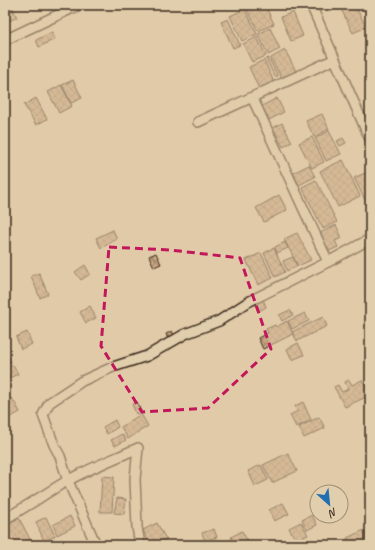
<svg xmlns="http://www.w3.org/2000/svg" width="375" height="550" viewBox="0 0 375 550" font-family="Caveat,sans-serif">
  <defs>
    <pattern id="building-cross-hatch" width="8" height="8" patternUnits="userSpaceOnUse"><rect width="8" height="8" fill="#c6a47f"/><path d="M0 0l8 8M0 8l8-8" fill="none" stroke="#a28667"/></pattern>
  </defs>
  <rect width="100%" height="100%" fill="#e1caa7"/>
  <filter id="ink" filterUnits="userSpaceOnUse"><feTurbulence type="fractalNoise" baseFrequency=".025" numOctaves="2"/><feDisplacementMap in="SourceGraphic" scale="8" xChannelSelector="R" yChannelSelector="G"/><feConvolveMatrix kernelMatrix="1 2 1 2 8 2 1 2 1" color-interpolation-filters="sRGB"/></filter>
  <g filter="url(#ink)">
    <path fill="url(#building-cross-hatch)" stroke="#3b2a1e" d="M11 5 17 17 5 23V8Z
      M255 5H265L274 24 258 31 247 9Z
      M350 5H355L366 27 353 33 341 9Z
      M245 9 257 34 242 41 230 16Z
      M293 12 303 36 291 41 281 17Z
      M228 19 240 45 233 48 221 22Z
      M270 28 280 49 268 55 258 34Z
      M52 32 55 39 39 47 36 40Z
      M257 37 266 56 252 62 243 44Z
      M285 50 296 71 282 79 271 58Z
      M269 58 278 76 275 77 266 59Z
      M264 60 274 82 259 89 249 67Z
      M73 80 82 98 71 103 62 85Z
      M61 85 72 106 59 113 48 92Z
      M36 98 47 119 36 125 24 105Z
      M277 98 284 112 269 120 262 106Z
      M322 114 329 129 314 137 306 121Z
      M282 123 292 142 283 147 273 128Z
      M329 131 341 154 326 161 315 138Z
      M312 137 324 162 312 168 299 143Z
      M343 138 346 143 340 146 337 141Z
      M343 160 360 196 338 207 320 171Z
      M309 165 315 177 299 185 293 173Z
      M365 173 370 183V200L366 202 354 178Z
      M316 180 337 222 323 229 302 187Z
      M279 195 287 210 264 222 256 208Z
      M336 225 342 238 335 241 338 247 329 251 320 233Z
      M113 230 117 239 101 248 96 238Z
      M297 233 311 260 298 266 284 239Z
      M285 242 288 248 277 253 275 247Z
      M274 248 285 272 275 277 264 253Z
      M156 253 161 264 154 267 149 256Z
      M261 253 273 278 258 285 246 260Z
      M293 257 297 266 287 271 283 261Z
      M85 265 90 274 81 280 75 272Z
      M39 273 48 294 40 298 31 276Z
      M263 299 266 307 259 311 255 303Z
      M90 306 96 318 86 323 80 312Z
      M290 310 293 315 282 321 279 315Z
      M305 313 309 321 292 329 288 321Z
      M323 317 327 326 297 341 292 332Z
      M287 321 293 334 263 349 258 338 268 333 266 329 275 325 276 327Z
      M172 331 174 335 168 339 166 334Z
      M27 332 32 344 21 349 16 337Z
      M298 343 304 355 292 360 287 349Z
      M5 350 11 362 5 365Z
      M13 365 18 374 5 380V369Z
      M349 380 352 385 362 380 370 395 345 407 334 387 338 385 342 392 348 389 345 382Z
      M12 398 20 412 5 420V402Z
      M137 402 141 412 136 414 132 404Z
      M303 402 311 420 296 427 290 415 298 411 295 406Z
      M141 414 148 426 128 439 121 427Z
      M319 417 325 428 304 438 299 427Z
      M115 420 118 427 107 434 103 427Z
      M122 434 126 440 115 446 111 440Z
      M288 453 297 471 272 483 263 465Z
      M261 465 268 480 255 486 248 471Z
      M102 476 114 477 112 512H100Z
      M117 498 126 499 124 514 114 513Z
      M283 503 289 514 274 521 269 510Z
      M312 515 317 525 307 530 302 520Z
      M70 516 75 526 57 535 53 525Z
      M46 517 55 536 44 541 36 522Z
      M19 518 33 545H10L5 534V525Z
      M301 522 308 535 296 541 289 528Z
      M157 523 166 539 153 545H150L143 530Z
      M214 529 217 537 205 541 202 533Z
      M364 530 370 543V545H350L347 538Z
      M242 531 248 542 243 545H235L231 537Z"/>
    <g fill="none" stroke-linecap="round" stroke-linejoin="round">
      <defs>
        <path id="street" d="M311 5 370 139
          M5 40 79 5
          M252 97 328 262
          M198 122 335 59
          M138 448 135 479 137 527 140 545
          M5 519C24 508 42 496 60 485 85 470 112 460 138 448
          M96 545 68 481 60 456 54 445 43 415 49 403 82 381 113 367 147 356 185 334 219 321 248 302 328 262 370 239"/>
      </defs>
      <use href="#street" stroke="#3b2a1e" stroke-width="12"/>
      <use href="#street" stroke="#e1ceac" stroke-width="9"/>
    </g>
  </g>
  <path d="M0 0H375V550H0ZM109 247 170 250 240 258 271 349 208 408 142 412 101 346Z" fill="#e1caa7" fill-opacity=".55" fill-rule="evenodd"/>
  <path fill="none" stroke="#c2185b" stroke-width="3" stroke-dasharray="8 5" stroke-linejoin="round" d="M109 247 170 250 240 258 271 349 208 408 142 412 101 346Z"/>
  <rect width="375" height="550" fill="none" stroke="#e1ceac" stroke-width="20"/>
  <rect x="10" y="10" width="355" height="530" fill="none" stroke="#3b2a1e" stroke-width="1.5" filter="url(#ink)"/>
  <g transform="translate(329 504) rotate(153)"><circle r="19" fill="#e1ceac" stroke="#9f8c73"/>
  <path d="M0-3L7 15L0 10L-7 15Z" fill="#1f6fb2"/>
  <text y="-6" font-size="11" font-weight="bold" text-anchor="middle" fill="#3b2a1e">N</text>
  </g>
</svg>
